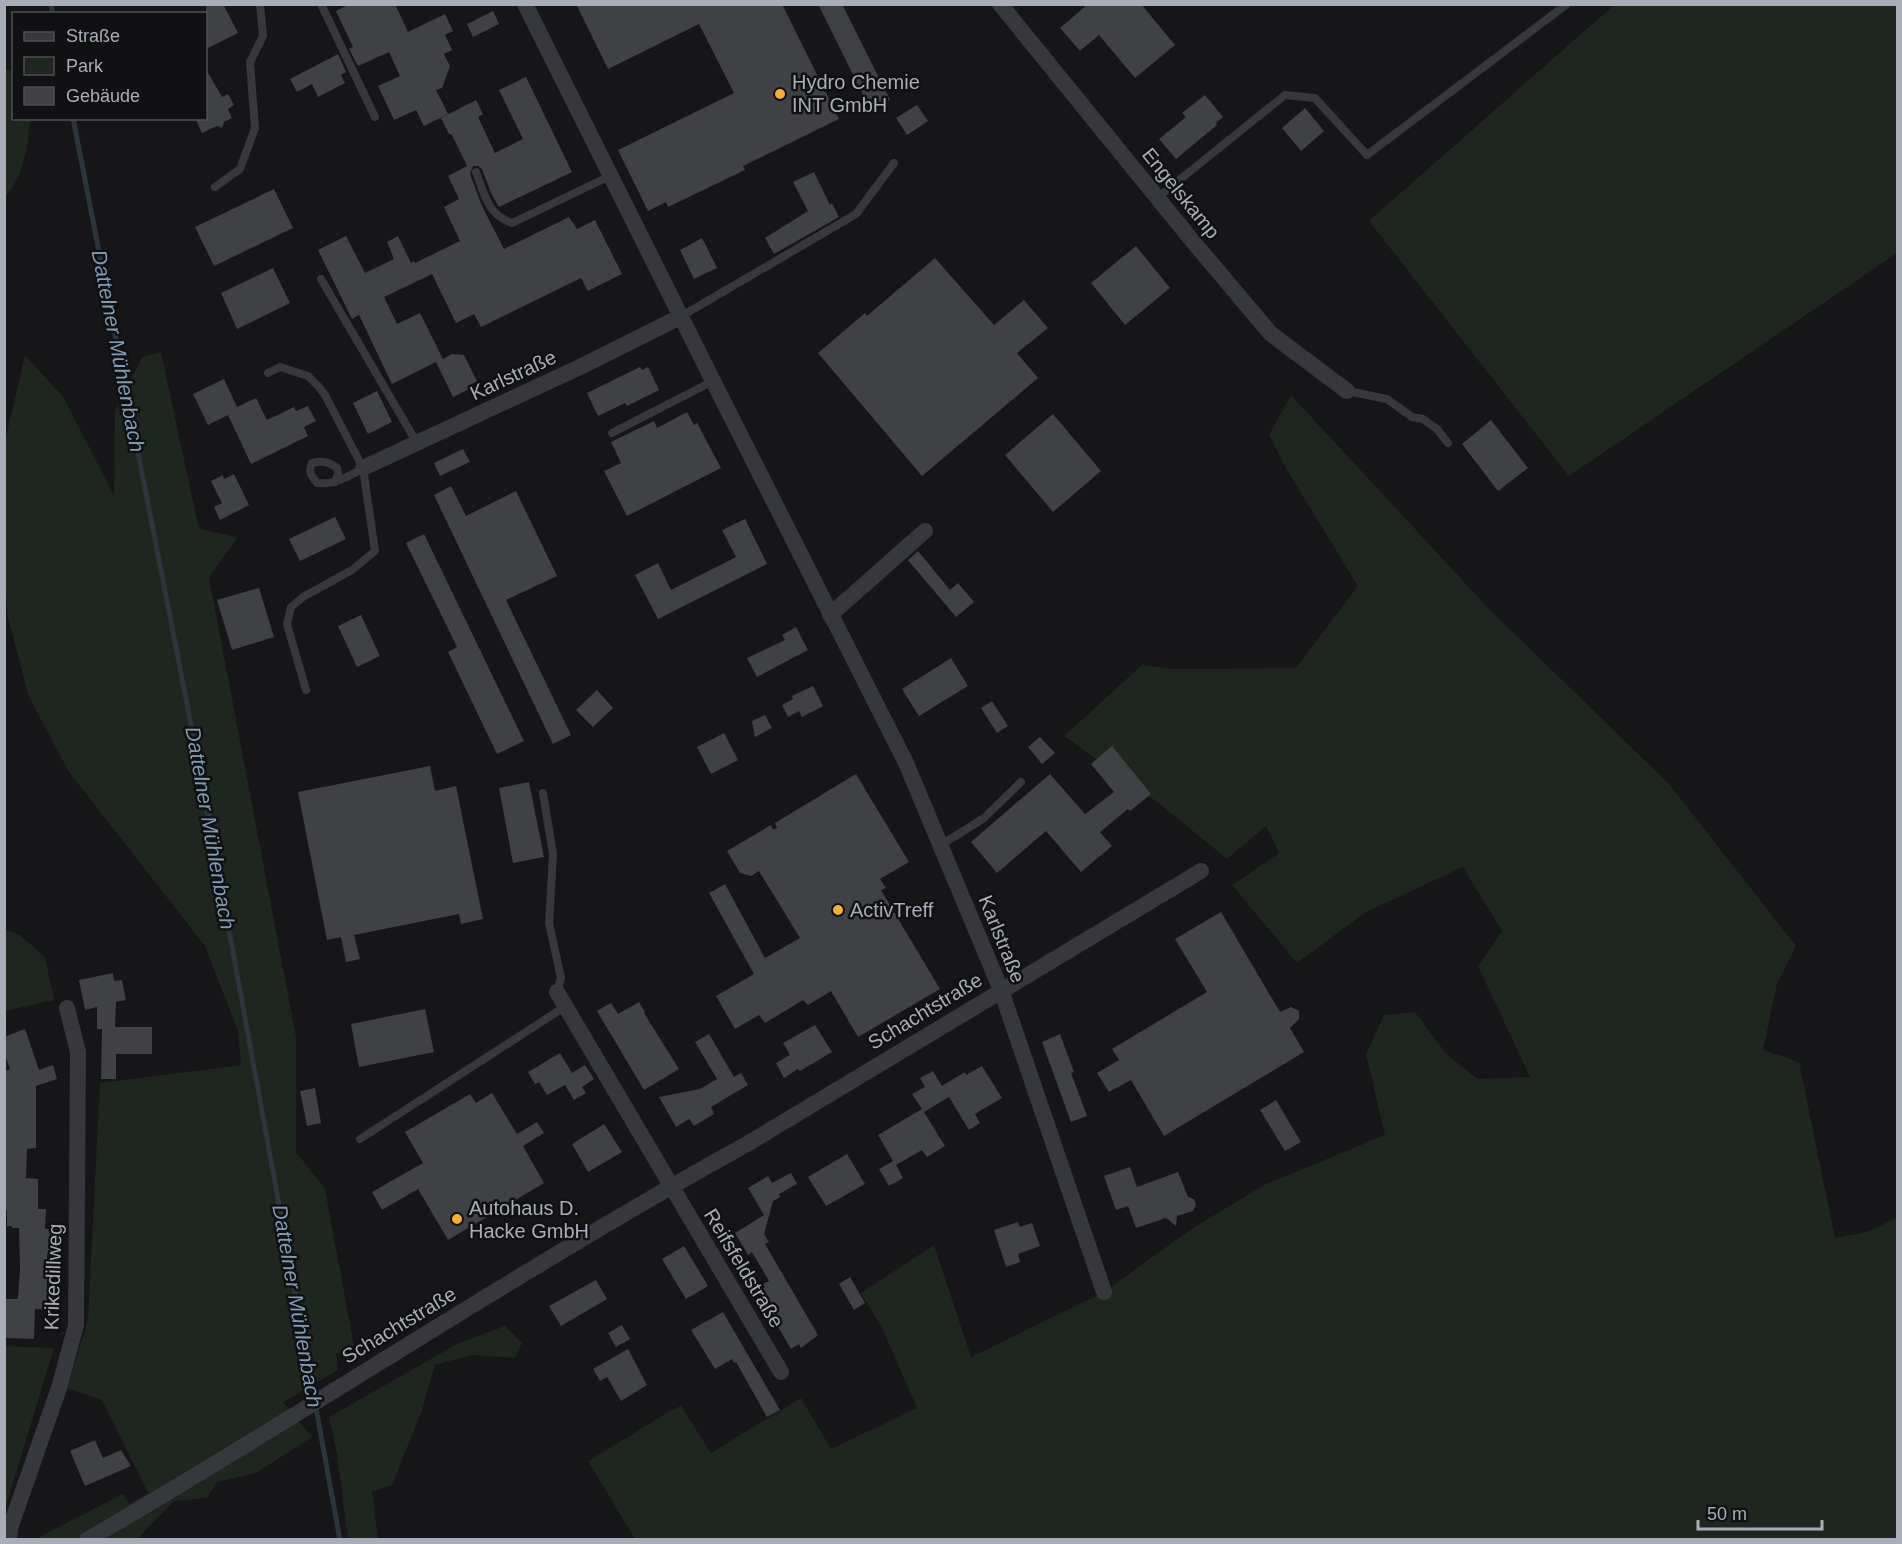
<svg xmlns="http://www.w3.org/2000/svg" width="1902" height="1544" viewBox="0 0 1902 1544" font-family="Helvetica,sans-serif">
  <rect width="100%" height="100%" fill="#161618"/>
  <path fill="#1e261f" d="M1614 5H1897V253L1569 476 1369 221Z
    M13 70 14 118 30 119C28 147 24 175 5 197V70Z
    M161 352 199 529 238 537 209 577 296 1037V1152L325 1189 354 1346 336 1354 338 1370 283 1402 312 1437 256 1473 217 1482 207 1498 174 1501 137 1539H35L123 1494 129 1504 148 1493 102 1400 67 1388 88 1320 100 1083 241 1065 238 1031 205 946 69 772 28 695 8 617 4 569 5 441 25 355 64 398 114 496 115 411 142 357Z
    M1291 395 1489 609 1669 784 1796 946 1777 984 1763 1050 1799 1062 1835 1238 1867 1232 1897 1218V1539H635L588 1461 672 1410 681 1406 711 1453 801 1398 831 1449 917 1408 883 1330 861 1293 934 1245 971 1357 1104 1292 1190 1230 1264 1185 1385 1135 1366 1054 1384 1015 1415 1012 1447 1055 1478 1079 1530 1077 1478 966 1502 931 1463 867 1366 912 1297 963 1232 885 1279 853 1266 826 1227 859 1160 804 1064 736 1142 665 1175 669 1296 668 1358 586 1287 470 1269 435Z
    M5 930 20 935 45 957 54 1000 5 1011Z
    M505 1326 522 1343 515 1358 471 1355 435 1365 422 1410 392 1485 372 1492 378 1539H348L337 1453 329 1417 459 1343Z
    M5 1346 54 1348 5 1509 4 1346Z"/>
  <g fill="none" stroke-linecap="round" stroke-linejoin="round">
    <path stroke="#2c353c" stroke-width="5" d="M51 4 53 14
      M73 118 201 776 340 1540"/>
  </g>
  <path fill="#404145" d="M206 4H223L238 33 206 49Z
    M350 4H395L408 32 445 14 453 31 445 35 452 50 444 54 450 66 442 88 436 90 448 114 424 126 416 110 394 120 378 86 400 76 389 52 358 66 349 49 353 47 336 11Z
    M576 4H782L839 119 743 166 745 170 668 207 666 202 648 211 618 150 734 93 699 24 608 69Z
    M818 4H842L890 100 870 109Z
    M1088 4H1141L1175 45 1135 78 1099 35 1080 51 1060 28Z
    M493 11 499 24 473 37 467 24Z
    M338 54 346 72 341 75 345 83 318 97 312 84 297 92 290 79Z
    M206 69 222 97 228 94 234 105 228 109 232 118 224 122 222 128 217 126 202 133 195 118H206Z
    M526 77 572 172 499 207 491 193 482 169 478 166H473L470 174 482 206 504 249 569 217 577 229 595 220 622 274 588 291 581 278 481 327 474 314 456 323 432 274 384 297 397 324 420 313 443 359 452 354 464 355 477 381 470 385 471 388 453 397 436 362 392 384 359 315 352 319 318 250 346 236 365 273 394 259 387 242 398 236 411 263 414 261 415 263 460 241 444 207 459 199 448 176 467 166 452 135 449 134 441 118 476 100 483 114 478 117 495 153 523 139 499 90Z
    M1205 95 1223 117 1216 123 1217 125 1176 159 1159 139 1186 117 1182 113Z
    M917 105 928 121 907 135 896 118Z
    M1305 108 1324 131 1301 151 1282 128Z
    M814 172 830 205 832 203 839 217 774 254 765 238 808 211 793 182Z
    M274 189 293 228 214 266 195 227Z
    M702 238 717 268 694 279 680 250Z
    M1136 246 1170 288 1125 325 1091 283Z
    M935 258 994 325 1024 300 1048 328 1017 353 1038 378 922 476 818 353 865 313 867 316Z
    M273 268 290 303 237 329 221 293Z
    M640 367 642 370 648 367 659 390 627 406 625 403 598 416 587 393Z
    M224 379 237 407 256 398 267 420 294 407 296 411 308 406 316 421 304 427 308 436 251 464 228 415 208 425 193 394Z
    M377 391 392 422 368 434 353 403Z
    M687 412 694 425 697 423 721 468 627 516 604 471 621 463 611 442 654 421 657 428Z
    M1053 414 1101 471 1053 512 1005 455Z
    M1491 420 1528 468 1498 491 1462 444Z
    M463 449 470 462 440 476 434 463Z
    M234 474 249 505 220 520 214 507 222 503 211 481 223 475 224 479Z
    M451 486 466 516 516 491 557 576 506 600 571 735 553 744 434 495Z
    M335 517 346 539 300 561 289 539Z
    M745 519 767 564 658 619 635 575 658 563 671 590 736 557 722 530Z
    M424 534 524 741 497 754 448 652 457 647 406 543Z
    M918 551 950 590 958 583 974 602 956 617 908 560Z
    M259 588 274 637 232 650 217 600Z
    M361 615 380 656 357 667 338 626Z
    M796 627 808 650 757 677 747 658 785 640 782 635Z
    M951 658 968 686 919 716 902 689Z
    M813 686 823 706 802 717 799 711 788 717 782 705 793 699 792 696Z
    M597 690 613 708 593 727 576 710Z
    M992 701 1008 726 997 733 981 708Z
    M765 715 772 728 755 737 752 721Z
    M724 733 738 760 711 774 697 747Z
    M1040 737 1055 753 1042 764 1028 747Z
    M1112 746 1151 794 1130 811 1128 809 1100 832 1112 846 1081 872 1046 831 997 873 971 842 1050 774 1085 814 1114 792 1091 764Z
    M430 766 435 791 456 786 483 919 461 924 459 914 354 935 360 959 346 962 341 937 327 940 298 792Z
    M856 774 909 862 880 879 886 888 881 890 940 989 858 1037 831 991 808 1005 803 1000 765 1023 759 1015 735 1029 716 996 754 974 709 893 725 884 765 958 800 938 759 871 751 876 740 873 727 851 771 825 773 829 777 828 775 823Z
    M529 782 544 857 513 863 499 788Z
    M1221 912 1280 1012 1291 1007 1299 1011V1019L1290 1028 1304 1052 1164 1136 1131 1080 1109 1092 1097 1073 1119 1060 1112 1049 1207 992 1175 939Z
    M113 973 114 981 122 980 126 1000 116 1002 115 1027H152V1054H116V1079H101L102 1029H97V1007L85 1010 79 980Z
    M639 1002 645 1012 644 1013 679 1069 644 1090 597 1011 611 1003 618 1014Z
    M425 1009 434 1052 359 1067 351 1024Z
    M815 1025 832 1052 800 1071 798 1069 784 1078 776 1063 790 1055 783 1043Z
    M25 1029 39 1070 53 1065 57 1079 36 1086V1148L27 1149 26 1178 38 1179V1209H46L45 1229H61L60 1254H47V1293H51L50 1310 35 1309 34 1339 4 1338V1299H18L20 1269 19 1228H12V1226H7V1210H4V1128H6L4 1071 10 1069 4 1052V1037Z
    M709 1034 734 1077 741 1073 748 1085 711 1107 714 1114 694 1126 689 1119 676 1127 659 1097 700 1089 717 1079 695 1042Z
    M1060 1034 1074 1072 1071 1073 1087 1116 1071 1122 1042 1042Z
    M560 1053 572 1073 585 1065 594 1079 582 1087 586 1093 574 1100 565 1085 547 1095 539 1082 535 1084 528 1072Z
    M982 1066 1002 1098 975 1114 980 1123 969 1130 949 1097 924 1112 945 1146 927 1157 922 1150 896 1165 903 1178 889 1186 879 1169 893 1161 878 1135 922 1109 912 1094 925 1087 920 1078 933 1071 942 1086 965 1072 966 1075Z
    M315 1088 321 1123 307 1126 300 1091Z
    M492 1093 517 1134 537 1122 544 1133 523 1146 544 1183 448 1240 418 1189 382 1210 372 1192 423 1163 405 1132 470 1094 476 1103Z
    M1276 1100 1301 1142 1285 1151 1260 1110Z
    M604 1124 622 1152 588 1172 572 1144Z
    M847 1154 865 1184 826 1206 808 1177Z
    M1130 1167 1137 1187 1178 1172 1188 1197 1194 1199 1196 1205 1193 1211 1177 1216 1176 1226 1166 1218 1136 1228 1128 1206 1116 1210 1104 1176Z
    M791 1173 797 1184 779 1194 780 1197 773 1201 764 1234 769 1242 765 1244 818 1335 801 1348 799 1344 791 1349 758 1292 765 1287 763 1284 769 1281 752 1252 748 1255 735 1233 764 1215 748 1188 768 1176 772 1183Z
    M1018 1222 1020 1227 1032 1223 1040 1246 1018 1254 1020 1262 1006 1267 994 1230Z
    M684 1246 708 1286 686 1299 662 1259Z
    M850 1277 865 1303 854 1310 839 1284Z
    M596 1280 607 1299 561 1326 549 1306Z
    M723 1312 780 1410 767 1417 736 1362 734 1363 732 1359 715 1369 691 1330Z
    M622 1325 630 1339 616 1347 608 1333Z
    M628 1349 647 1385 621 1401 607 1377 600 1381 593 1369Z
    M95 1440 103 1458 121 1450 131 1466 85 1486 70 1451Z"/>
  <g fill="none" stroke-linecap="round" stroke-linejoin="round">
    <path stroke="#37383d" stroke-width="8" d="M321 4 375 117
      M476 172C485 195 487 214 512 223L610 176
      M215 187 240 169 255 128 250 62 263 36 260 4
      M1157 198 1285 95 1315 98 1367 155 1567 4
      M321 279 417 443
      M680 317 856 214 894 163
      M268 373 280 367 308 376 318 386 325 395 363 468 375 551 352 570 303 597 291 607 287 624 306 690
      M1347 391 1387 399 1412 417 1423 419 1437 429 1448 443
      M612 433 713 381
      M335 482 338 474 337 468C328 462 323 460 312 463 308 472 311 475 317 483 334 485 348 477 363 468
      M543 793 553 854 549 923 561 978 557 992
      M941 845 984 818 1021 782
      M360 1139 566 1006"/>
    <path stroke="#37383d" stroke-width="16" d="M525 4 713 381 906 763 1001 990 1104 1292
      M1000 4 1190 238 1271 334 1347 391
      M363 468 582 366 680 317
      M830 615 925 531
      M557 992 781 1372
      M9 1540 10 1528 59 1388 76 1325 78 1052 67 1008
      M87 1540C309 1411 522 1268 747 1144L1201 871"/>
  </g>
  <g fill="#f2b134" stroke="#111113" stroke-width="2">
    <circle cx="780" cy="94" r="6"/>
    <circle cx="838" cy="910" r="6"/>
    <circle cx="457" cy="1219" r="6"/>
  </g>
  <g text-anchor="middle" stroke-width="5" stroke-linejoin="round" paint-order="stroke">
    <g font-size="20" fill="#a8adb8" stroke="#111113" text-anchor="start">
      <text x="792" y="89">Hydro Chemie<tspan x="792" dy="23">INT GmbH</tspan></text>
      <text x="850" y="917">ActivTreff</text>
      <text x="469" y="1215">Autohaus D.<tspan x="469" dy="23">Hacke GmbH</tspan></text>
    </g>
    <g font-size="20" fill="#a8adb8" stroke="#111113">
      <text transform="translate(1181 193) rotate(51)" y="7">Engelskamp</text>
      <text transform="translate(513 375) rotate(-25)" y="7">Karlstraße</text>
      <text transform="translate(1002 939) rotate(68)" y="7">Karlstraße</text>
      <text transform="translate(925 1011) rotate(-31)" y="7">Schachtstraße</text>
      <text transform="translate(744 1268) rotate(59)" y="7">Reifsfeldstraße</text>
      <text transform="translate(53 1277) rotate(-88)" y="7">Krikedillweg</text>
      <text transform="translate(399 1325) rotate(-31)" y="7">Schachtstraße</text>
    </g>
    <g font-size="21" font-style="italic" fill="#7f9bb3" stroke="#111113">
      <text transform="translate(118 351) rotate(79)" y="7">Dattelner Mühlenbach</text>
      <text transform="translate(210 828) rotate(80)" y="7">Dattelner Mühlenbach</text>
      <text transform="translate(297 1306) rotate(80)" y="7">Dattelner Mühlenbach</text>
    </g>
  </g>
  <rect width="1902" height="1544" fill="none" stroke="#a8adb8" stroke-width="12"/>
  <rect x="12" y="12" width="195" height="108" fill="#111113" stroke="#4d4f55" stroke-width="1.5"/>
  <rect x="24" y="32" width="30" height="9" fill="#37383d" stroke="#4d4f55" stroke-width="1.5"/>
  <text x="66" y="42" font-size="18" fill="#a8adb8">Straße</text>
  <rect x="24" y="57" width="30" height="18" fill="#1e261f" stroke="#4d4f55" stroke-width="1.5"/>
  <text x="66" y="72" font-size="18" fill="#a8adb8">Park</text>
  <rect x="24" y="87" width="30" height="18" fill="#404145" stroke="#4d4f55" stroke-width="1.5"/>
  <text x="66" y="102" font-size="18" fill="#a8adb8">Gebäude</text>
  <path d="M1698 1520v9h124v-9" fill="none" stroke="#a8adb8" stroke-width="3"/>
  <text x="1707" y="1520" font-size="18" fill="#a8adb8" stroke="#111113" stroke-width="4.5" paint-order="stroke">50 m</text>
</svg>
